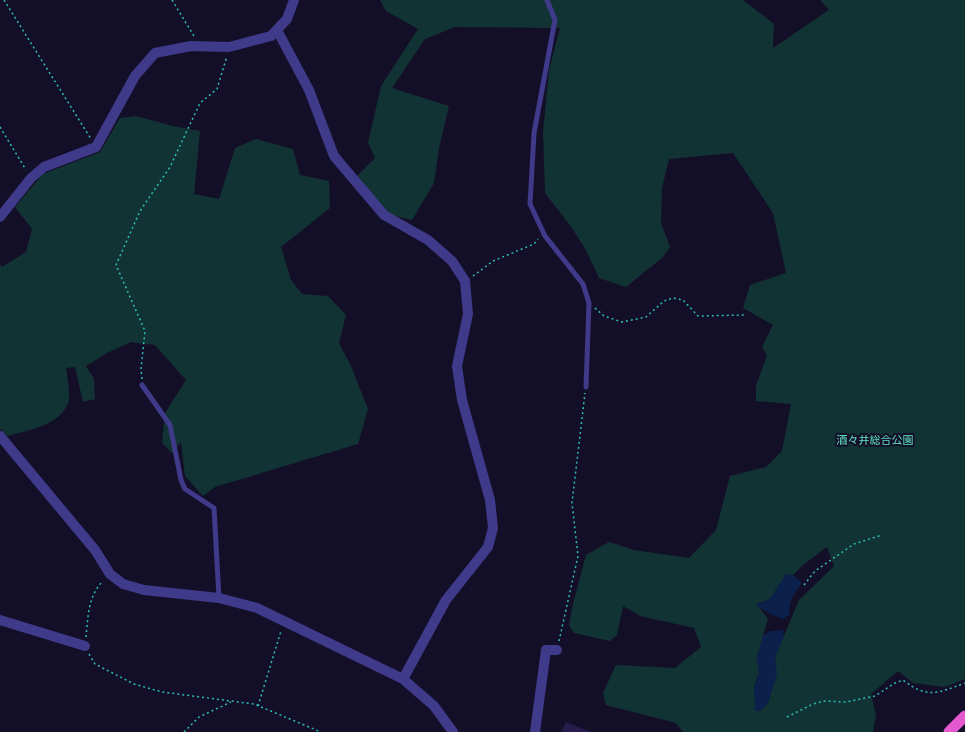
<svg xmlns="http://www.w3.org/2000/svg" width="965" height="732" viewBox="0 0 965 732" font-family="Raleway,'Noto Sans JP',sans-serif">
  <rect width="100%" height="100%" fill="#140f29"/>
  <path fill="#123333" fill-rule="evenodd" d="M380 0H743L774 24 773 48 829 10 820 0H965V679L945 687 913 683 898 671 871 694 876 715 873 732H683L676 723 606 705 603 693 616 665 675 668 701 647 694 628 640 616 623 606 617 635 610 641 574 633 569 625 573 604 586 555 609 542 634 550 689 558 716 530 730 476 766 467 782 451 791 404 756 401V386L767 355 762 347 773 325 743 308 750 285 786 273 773 213 733 153 669 159 662 188 661 223 670 247 662 258 626 287 599 278 586 250 572 228 545 193 543 132 549 70 560 28 455 27 425 39 392 88 449 106 439 148 434 183 412 220 387 214 357 176 375 158 368 143 381 86 418 29 386 11ZM827 547 834 566 799 600 775 657 776 674 768 703 760 711 754 687 759 673 757 657 768 619 757 604 770 599 786 574 793 575 803 565Z
    M136 116 173 126 200 131 194 194 219 199 235 148 256 139 293 149 300 175 329 181 330 208 281 247 291 280 302 294 328 296 346 315 339 343 351 366 368 409 358 444 215 487 203 496 185 476 181 442 172 453 162 443 165 413 186 380 155 345 131 342 107 353 86 366 94 379 95 399 83 402 75 367 66 368C67 376 71 396 68 403 61 425 26 431 7 436L0 429V264L2 267 26 252 32 229 15 207 43 174 100 152 120 118Z"/>
  <path fill="#0b214c" d="M786 574 793 575 802 583C793 594 789 601 789 615L783 619 772 615 756 605 770 599Z
    M783 630 784 636 775 657 777 674 768 703 760 711H755L754 687 759 673 757 657 763 636 770 631Z"/>
  <path fill="#261b4a" d="M566 722 591 732H561Z"/>
  <g fill="none" stroke-linecap="round" stroke-linejoin="round">
    <path stroke="#2dbdb8" stroke-width="1.5" stroke-dasharray="2 3" stroke-linecap="butt" d="M4 0 91 139
      M172 0 194 36
      M0 127 26 170
      M473 276 493 261 534 244 538 239
      M595 308 604 316 622 322 646 317 664 301 673 298 683 300 698 316 745 315
      M142 379 141 369 145 331 116 265 140 211 170 167 200 103 217 89 227 56
      M804 585 815 571 854 544 882 535
      M86 637C88 617 88 596 103 581
      M559 641 578 556 572 503 585 393
      M89 654 95 664 134 684 162 692 254 704 321 732
      M258 706 281 631
      M787 717 813 704 825 701 846 702 875 696 895 683 903 680C927 699 938 693 965 683
      M184 732 199 717 231 702"/>
    <path stroke="#3f3a89" stroke-width="5" d="M547 0 555 20 534 133 530 204 545 236 583 284 589 303 586 387
      M142 385 170 425 181 480 185 489 214 508 219 598"/>
    <path stroke="#3f3a89" stroke-width="10" d="M277 30 309 90 334 156 384 215 428 240 452 261 465 281 468 314 457 366 462 400 490 500 493 528 488 547 446 600 403 679
      M0 217 31 178 44 167 96 147 135 76 155 53 191 46 229 47 271 36 287 19 294 0
      M0 436 95 550 110 574 123 584 144 590 219 598 257 608 403 679 434 706 453 732
      M0 620 85 646
      M535 732 546 650H557"/>
    <path stroke="#e458d0" stroke-width="11" d="M949 732 965 716"/>
  </g>
  <g text-anchor="middle" stroke-width="4" stroke-linejoin="round" paint-order="stroke">
    <g font-size="11" fill="#5fe3c6" stroke="#140f29">
      <text x="875" y="444">酒々井総合公園</text>
    </g>
  </g>
</svg>
